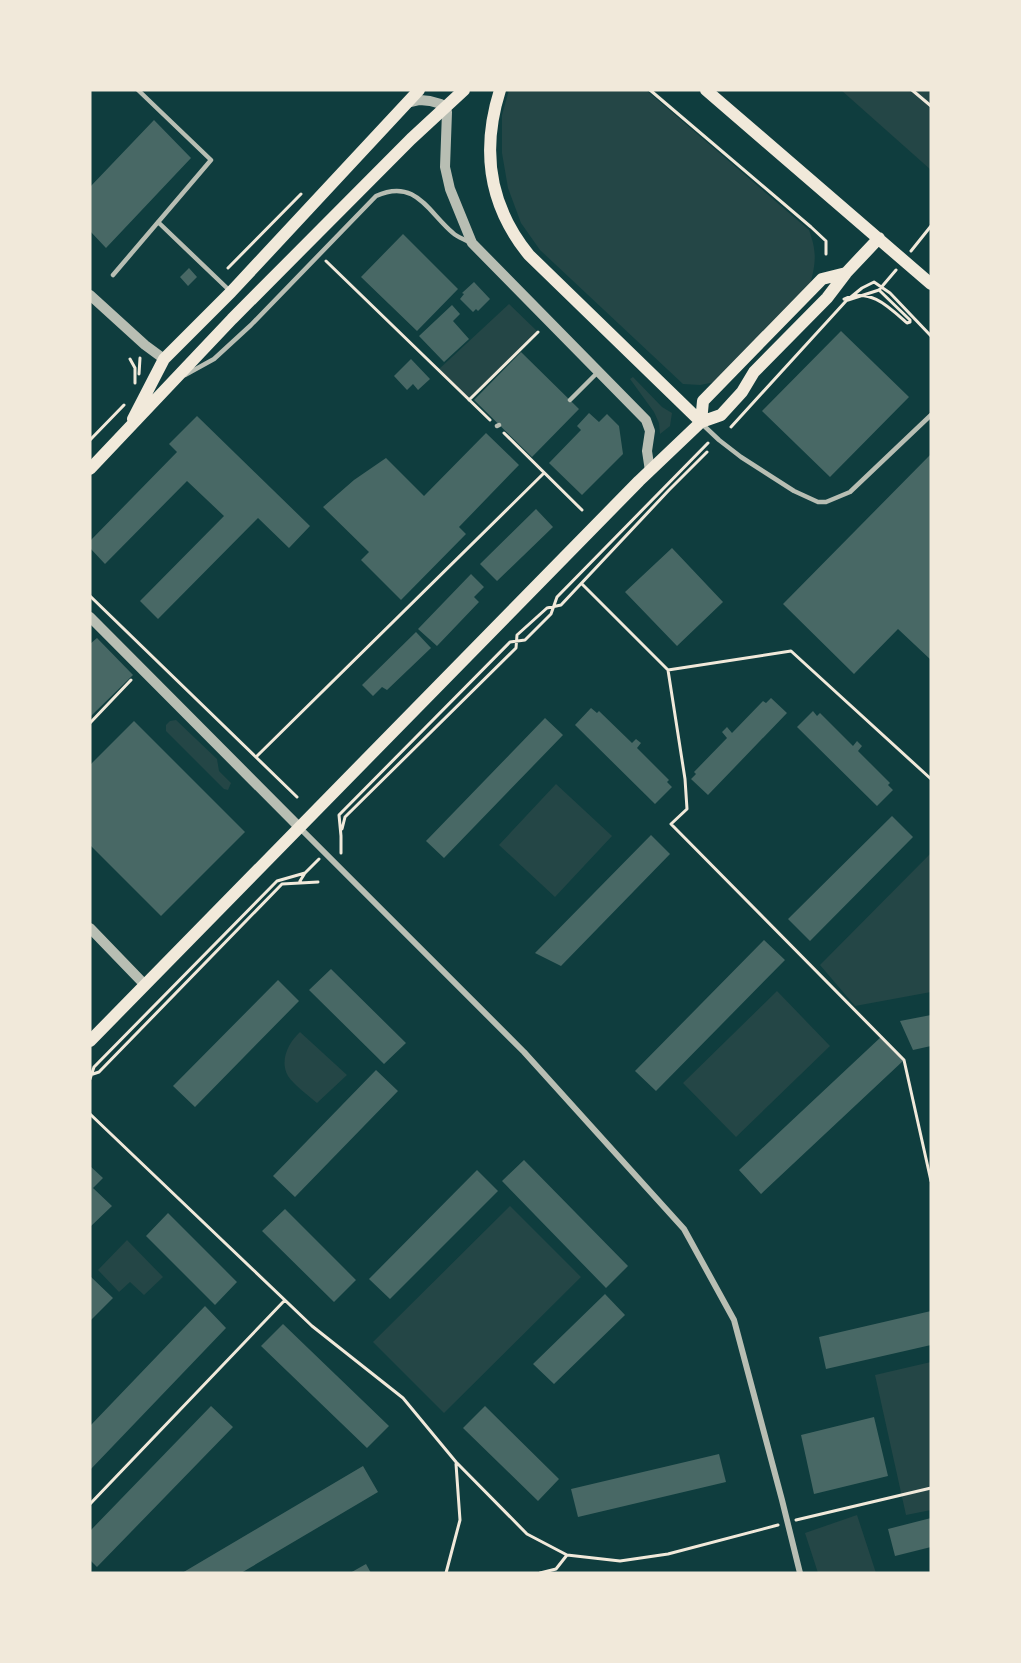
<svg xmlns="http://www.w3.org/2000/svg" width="1021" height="1663" viewBox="0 0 1021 1663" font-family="Karla,sans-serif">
  <rect width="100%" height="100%" fill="#0f3d3e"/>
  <path fill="#244646" d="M509 90H646L809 230C817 252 816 262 810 285L715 382 700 385 683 384 540 250 521 223 508 188 502 153V115Z
    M841 90H931V170Z
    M509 304 538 332 469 400 438 370Z
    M633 377 662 407 672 413 670 426 660 434 659 423 654 412 630 379Z
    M176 720 217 759 219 771 231 783 228 790 224 789 166 731V725L170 721Z
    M556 784 612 836 555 897 499 845Z
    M931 853V992L855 1006 820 965Z
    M777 991 830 1046 736 1137 683 1083Z
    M300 1032 347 1075 317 1103C309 1096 293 1084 288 1076 279 1060 289 1042 300 1032Z
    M510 1206 581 1277 444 1413 373 1342Z
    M127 1240 163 1277 144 1295 130 1282 119 1292 98 1270Z
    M931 1362V1510L906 1515 875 1375Z
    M857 1515 876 1573H818L805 1533Z"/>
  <path fill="#486865" d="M154 120 191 158 106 248 90 231V187Z
    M403 234 458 289 417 331 361 277Z
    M189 268 197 277 188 286 180 277Z
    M474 282 490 299 478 311 476 309 473 312 460 299 464 294 462 293Z
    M452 305 460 314 453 321 469 339 444 362 419 336Z
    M841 331 909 397 830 477 762 411Z
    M521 352 579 409 532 457 474 400Z
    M411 359 430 379 418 390 413 384 407 390 394 376Z
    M589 413 599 422 607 414 619 426 623 454 582 495 549 463 581 430 577 426Z
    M197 416 310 526 289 548 258 518 158 619 140 601 224 516 187 481 105 564 90 548V541L177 452 169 444Z
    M486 433 519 465 459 527 466 534 401 600 361 560 369 552 323 507 354 480 386 458 424 496Z
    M931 454V660L898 629 854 674 783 604Z
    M536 509 553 527 497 581 480 564Z
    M672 548 723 602 677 646 625 592Z
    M471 574 484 587 474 597 479 602 437 646 418 629Z
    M416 632 431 648 387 690 382 687 373 696 362 685Z
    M97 638 133 675 90 717V644Z
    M771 698 787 713 708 795 691 779 696 774 694 772 727 738 722 732 727 727 732 733 763 701 766 703Z
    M591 708 597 713 599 711 632 743 636 739 641 743 637 748 669 780 667 782 672 787 655 804 575 725Z
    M813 711 817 716 820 713 853 746 857 741 862 746 858 751 890 783 888 785 893 790 877 806 797 727Z
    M545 718 563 735 444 858 426 841Z
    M134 721 245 832 161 916 90 845V765Z
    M892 816 913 837 810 941 788 919Z
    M651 835 670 854 561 966 535 953Z
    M764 940 785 960 656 1091 635 1071Z
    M331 969 406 1043 384 1064 309 990Z
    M278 980 299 1001 195 1107 173 1086Z
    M931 1015V1046L913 1050 900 1021Z
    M882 1036 904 1060 761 1194 739 1170Z
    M376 1070 398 1091 295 1197 273 1176Z
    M524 1160 628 1266 606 1288 502 1181Z
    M90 1166 103 1178 93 1188 112 1206 90 1227Z
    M477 1170 498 1191 390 1299 369 1279Z
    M285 1209 356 1280 334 1302 262 1231Z
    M168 1213 237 1282 215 1305 146 1236Z
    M90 1276 113 1298 90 1321Z
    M605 1294 625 1315 554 1384 533 1364Z
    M205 1306 226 1328 90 1470V1426Z
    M931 1311V1345L826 1369 819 1337Z
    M283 1324 389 1426 367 1448 261 1346Z
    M211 1406 233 1427 97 1567 90 1560V1531Z
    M485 1406 559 1479 538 1501 463 1428Z
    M874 1417 888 1476 814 1494 801 1435Z
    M719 1454 726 1482 578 1517 571 1489Z
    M363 1466 378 1492 241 1573H182Z
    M931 1518V1547L895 1556 888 1529Z
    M366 1564 371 1573H350Z"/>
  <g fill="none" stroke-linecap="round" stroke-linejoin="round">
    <path stroke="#f1e9da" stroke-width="3" d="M650 90 811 227 826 241V254
      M912 90 931 106
      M911 251 931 226
      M326 261 490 420
      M228 268 301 194
      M844 299C870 287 889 307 907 323L910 322V320L879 290
      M848 300 879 290 896 270
      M130 359 135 368V383
      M139 374 140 358
      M469 400 538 332
      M731 427 846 301 862 288 874 282 890 293 931 336
      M504 433 582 510
      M90 440 124 405
      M582 584 668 670 791 651 931 779
      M90 596 297 797
      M668 670 685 779 687 809 671 824 904 1060 931 1181
      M90 723 131 680
      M257 756 544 473
      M342 829 345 817 516 648 517 635 547 608 561 605 669 490 707 452
      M341 836 339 815 510 642 525 640 551 614 557 597 708 443
      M341 853V836
      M300 881 305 873 319 859
      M90 1075 99 1072 282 884 318 882
      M90 1079 94 1067 277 881 305 873
      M90 1114 312 1326 403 1398 456 1462 527 1534 567 1555 620 1561 668 1554 778 1525
      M90 1504 285 1300
      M796 1520 931 1488
      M446 1573 460 1520 456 1464
      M540 1573 556 1569 567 1555"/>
    <path stroke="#b8beb3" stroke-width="4.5" d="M158 222 229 290
      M113 275 211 160 138 90
      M185 375 214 359 251 325 376 196C416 178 428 212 453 233 457 237 464 239 469 242
      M570 400 597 373
      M701 423 719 440 741 457 794 491 818 502H826L850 492 931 415
      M497 426 499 425"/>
    <path stroke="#b8beb3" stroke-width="6" d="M299 827 524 1052 684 1229 734 1320 782 1500 800 1573"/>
    <path stroke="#b8beb3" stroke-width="10" d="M407 103 420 100 430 101 441 104 447 112 445 167 450 189 472 243 646 420 650 431 647 451 650 471
      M90 295 145 345 164 359
      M90 617 299 827
      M90 928 145 985"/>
    <path stroke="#f1e9da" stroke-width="12" d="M500 90C481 150 489 206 529 255L701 422
      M706 90 931 284
      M133 419 164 359 231 292 419 90
      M701 422 703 401 822 279 846 273
      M90 469 232 319 411 139 464 90
      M90 1041 639 481 701 422 721 415 742 392 754 372 827 298 846 273 879 238"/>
  </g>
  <rect width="1021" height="1663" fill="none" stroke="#f1e9da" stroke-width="183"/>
</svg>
